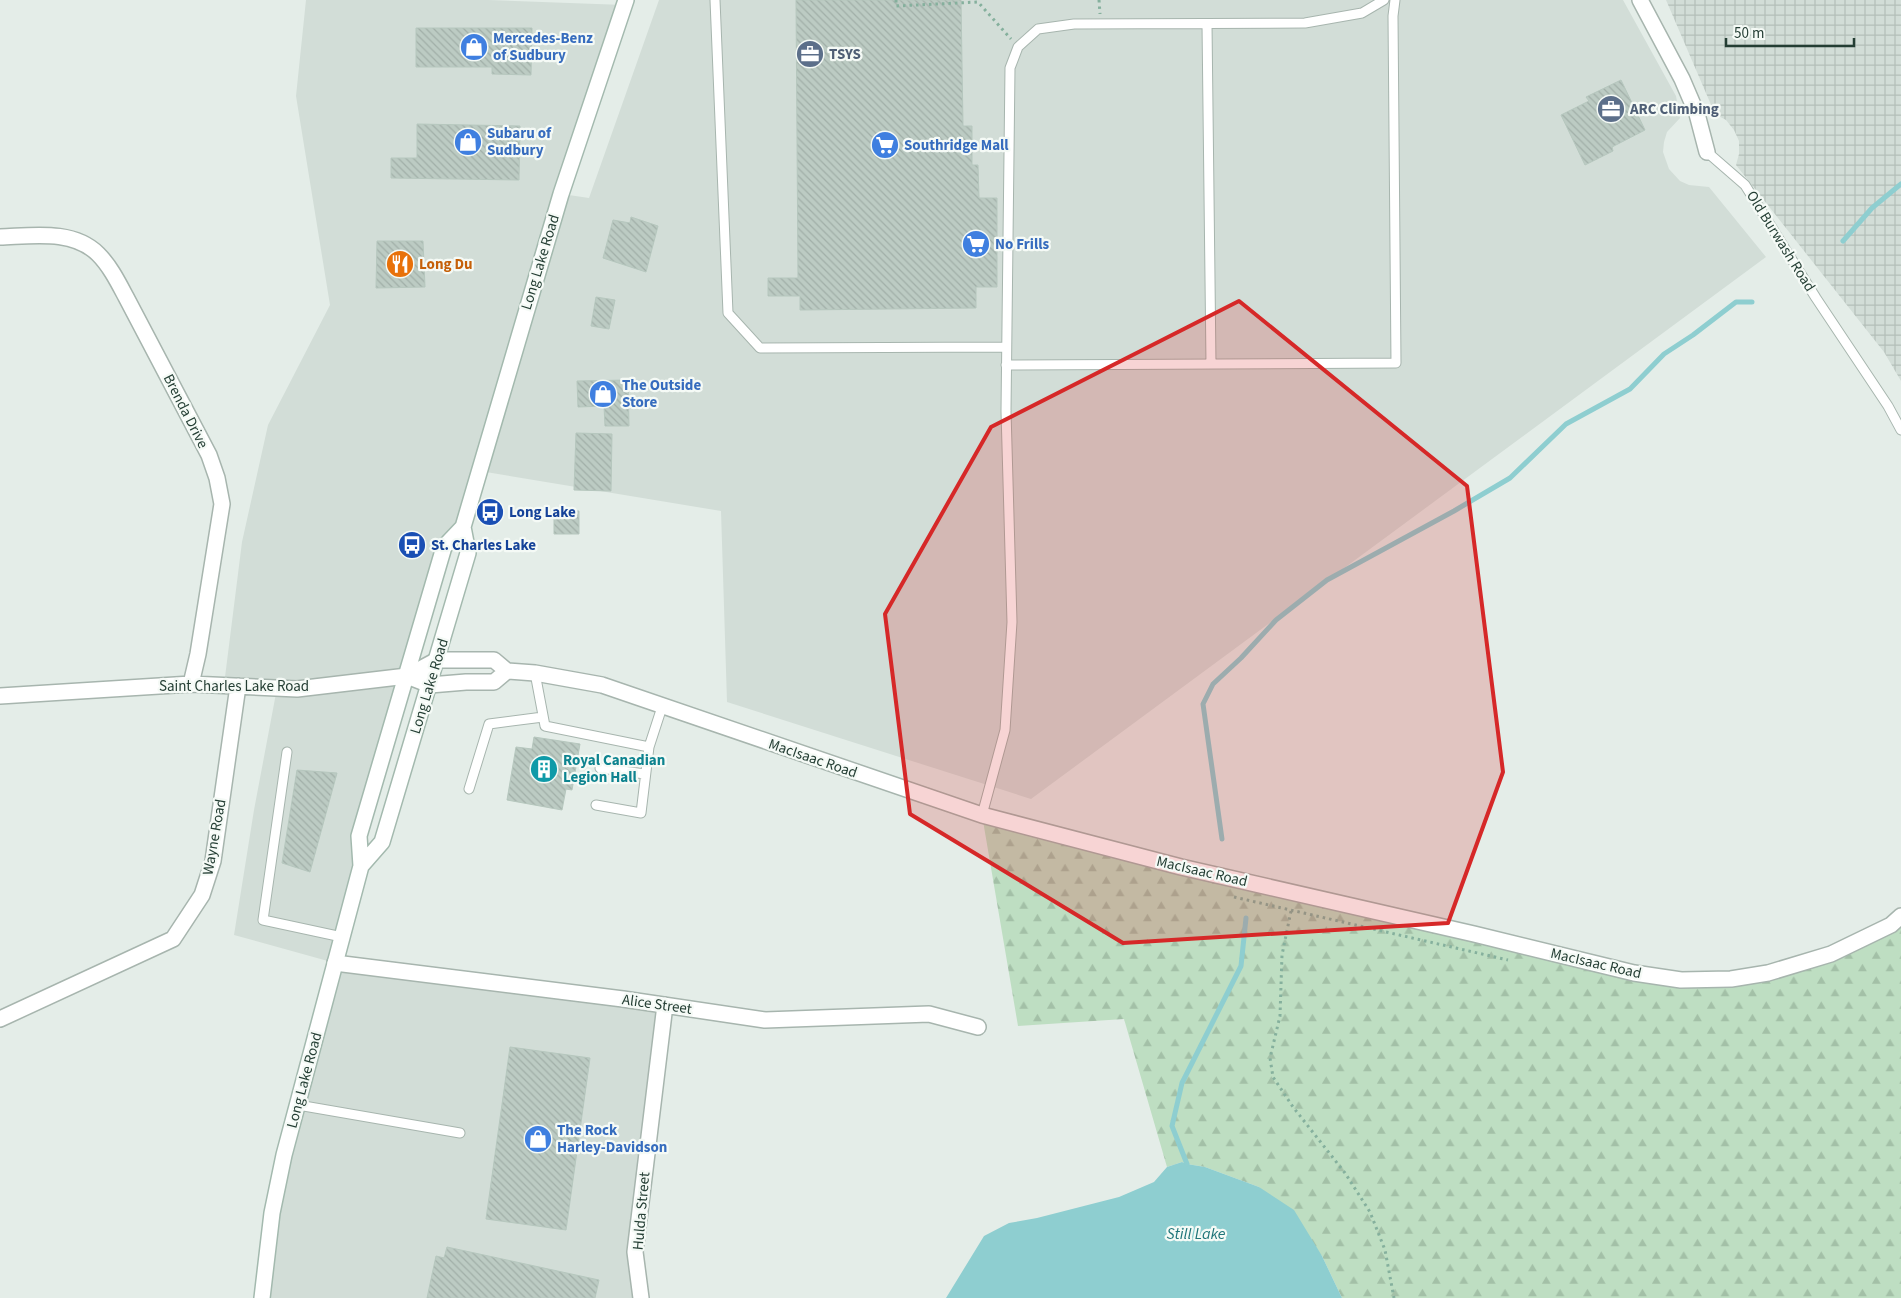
<svg xmlns="http://www.w3.org/2000/svg" width="1901" height="1298" viewBox="0 0 1901 1298" font-family="'Source Sans 3',sans-serif">
  <defs>
    <pattern id="industrial-grid" width="8" height="8" patternUnits="userSpaceOnUse" patternTransform="scale(1.25)"><rect width="8" height="8" fill="#d2ddd7"/><path d="M0 4h8M4 0v8" fill="none" stroke="#b4bfb9"/></pattern>
    <pattern id="forest-firs" width="22" height="20" patternUnits="userSpaceOnUse" patternTransform="scale(1.25)"><rect width="22" height="20" fill="#bedec2"/><path d="M5 1l3.5 6h-7zM16 11l3.5 6h-7z" fill="#a3c0a7"/></pattern>
    <pattern id="building-back-hatch" width="6" height="6" patternUnits="userSpaceOnUse" patternTransform="scale(1.25)"><rect width="6" height="6" fill="#bccbc3"/><path d="M-1 5l2 2M0 0l6 6M5-1l2 2" fill="none" stroke="#a1afa8"/></pattern>
  </defs>
  <rect width="100%" height="100%" fill="#e4ede8"/>
  <path fill="#d2ddd7" d="M306 0H488L624 5 562 194 589 198 659 0H1623L1676 96 1680 118 1667 132 1664 142 1663 152 1669 169 1680 181 1689 185 1709 187 1766 257 1031 799 727 702 721 511 480 471 463 527 444 547 359 836 335 962 665 1005 635 1252 641 1298H262L263 1277 335 963 234 935 254 810 277 688 224 685 242 542 268 425 330 305 296 96Z"/>
  <path fill="url(#industrial-grid)" d="M1666 0H1901V381L1884 352 1736 165 1739 154V141L1734 130 1726 120 1715 114Z"/>
  <path fill="url(#forest-firs)" d="M982 815 1634 973H1768L1901 916V1298H1342L1322 1256 1259 1187 1205 1167 1187 1164 1182 1162 1167 1167 1124 1019 1018 1026Z"/>
  <path fill="#8eced0" d="M1182 1162 1187 1164 1205 1167 1259 1187 1294 1210 1322 1256 1342 1298H946L984 1236 1009 1223 1037 1218 1119 1197 1154 1182 1167 1167Z"/>
  <g fill="none" stroke-linecap="round" stroke-linejoin="round">
    <path stroke="#8eced0" stroke-width="5" d="M1843 241 1872 208 1901 184
      M1222 839 1203 704 1213 684 1241 658 1276 620 1327 580 1454 511 1510 478 1566 424 1630 389 1664 354 1693 335 1736 302H1752
      M1187 1164 1172 1126 1182 1083 1241 966 1246 918"/>
  </g>
  <path fill="url(#building-back-hatch)" stroke="#b6c7be" d="M796 0H961L963 126H972V165H978L979 198H997V287H976V308L800 310V296H768V278H798Z
    M416 28H532L531 75 492 74V67H416Z
    M1621 80 1645 130 1612 147 1613 151 1585 165 1561 115 1589 101 1586 97Z
    M417 124 520 126 519 180 391 178V158H417Z
    M631 217 658 226 646 272 603 258 613 220 630 223Z
    M377 241H423L425 287 376 288Z
    M596 297 615 300 609 329 591 326Z
    M628 380 629 426H605L604 406 578 407 577 381Z
    M576 433 612 434 611 491 574 490Z
    M554 511H579V534H554Z
    M534 737 580 744 572 790 566 789 562 810 507 800 516 747 532 749Z
    M297 770 337 773 310 872 282 863Z
    M510 1047 590 1058 566 1230 486 1219Z
    M447 1247 599 1280 595 1298H427L436 1256 444 1258Z"/>
  <g fill="none" stroke-linecap="round" stroke-linejoin="round">
    <defs>
      <path id="service" d="M715 0 728 313 760 348 1006 347
        M1207 24 1211 364
        M1707 152 1745 185 1816 298 1888 406 1901 430
        M1006 365 1396 363 1393 16 1395 0
        M535 673 545 726 649 747 662 707
        M287 752 263 920 342 937
        M600 768 645 774
        M469 789 489 724 543 717
        M596 805 641 813 649 747
        M982 815 1005 730 1012 622 1006 411 1010 68 1018 47 1038 29 1074 24 1305 23 1362 13 1384 0
        M298 1105 460 1133"/>
      <path id="minor" d="M1640 0 1682 79 1697 114 1707 152
        M0 237C32 236 73 229 98 254 110 266 118 282 126 297L209 455 217 478 222 504 198 654 191 684
        M0 696 191 684 297 689 407 676
        M335 963 623 999 765 1020 929 1014 978 1027
        M0 1019 173 939 202 895 213 861 238 686
        M641 1298 635 1252 665 1005"/>
      <path id="tertiary" d="M407 676 437 660H494L507 671 535 673 602 685 982 815 1181 867 1474 934 1634 973 1681 980 1731 979 1768 973 1831 954 1891 925 1901 916
        M407 676 430 685 466 682H494L507 671"/>
      <path id="secondary" d="M361 866 382 842 468 553 463 527 561 194 626 0
        M262 1298 272 1213 284 1155 361 866 359 836 444 547 463 527"/>
    </defs>
    <use href="#service" stroke="#a7b5ae" stroke-width="11"/>
    <use href="#minor" stroke="#a7b5ae" stroke-width="18"/>
    <use href="#tertiary" stroke="#a7b5ae" stroke-width="18"/>
    <use href="#secondary" stroke="#a3b9ae" stroke-width="18"/>
    <path stroke="#85b09d" stroke-width="3" stroke-dasharray="2.5 4" stroke-linecap="butt" d="M896 0V6L978 2 1011 39
      M1099 0 1100 14
      M1234 897 1508 960
      M1291 911 1282 955 1280 1016 1270 1058 1273 1077 1293 1107 1345 1173 1370 1212 1385 1250 1394 1298"/>
    <use href="#service" stroke="#fff" stroke-width="9"/>
    <use href="#minor" stroke="#fff" stroke-width="15"/>
    <use href="#tertiary" stroke="#fff" stroke-width="15"/>
    <use href="#secondary" stroke="#fff" stroke-width="15"/>
  </g>
  <path fill="#d62828" fill-opacity="0.2" stroke="#d62828" stroke-width="4" stroke-linejoin="round" d="M1239 301 1467 486 1503 772 1448 923 1123 943 910 814 885 614 991 427Z"/>
  <defs>
    <symbol id="shop-disc" viewBox="-11 -11 22 22"><circle r="9.5" fill="#3f7fe0" stroke="#f5faf6"/><path d="M-5-2.5h2.3a2.7 3.5 0 0 1 5.4 0H5L5.5 6h-11ZM-1.5-2.5h3a1.5 2.3 0 0 0-3 0Z" fill="#fff"/></symbol>
    <symbol id="office-disc" viewBox="-11 -11 22 22"><circle r="9.5" fill="#5c6f8a" stroke="#f5faf6"/><path d="M-6-3h4V-5.5h4V-3h4V5H-6ZM-1-4.5V-3h2v-1.5ZM-6 0V1H6V0Z" fill="#fff"/></symbol>
    <symbol id="supermarket-disc" viewBox="-11 -11 22 22"><circle r="9.5" fill="#3f7fe0" stroke="#f5faf6"/><path d="M-6-5.5h2.5l.6 2H6L4.5 2H-2.5L-4.4-4H-6ZM-1.5 3.2a1.3 1.3 0 1 0 .1 0ZM3 3.2a1.3 1.3 0 1 0 .1 0Z" fill="#fff"/></symbol>
    <symbol id="restaurant-disc" viewBox="-11 -11 22 22"><circle r="9.5" fill="#e8710a" stroke="#f5faf6"/><path d="M-5-6h1v4h1v-4h1v4h1v-4h1v5L-1.5 .5V6h-2V.5L-5-1ZM5-6V6H3V1.5H1.5Q1.5-4 5-6Z" fill="#fff"/></symbol>
    <symbol id="bus-disc" viewBox="-11 -11 22 22"><circle r="9.5" fill="#1a4fb4" stroke="#f5faf6"/><path d="M-5-6H5V4H4V6H2V4H-2V6H-4V4H-5ZM-3.5-4V0h7V-4ZM-3.5 1.2v1.5H-2V1.2ZM2 1.2v1.5H3.5V1.2Z" fill="#fff"/></symbol>
    <symbol id="building-disc" viewBox="-11 -11 22 22"><circle r="9.5" fill="#0f9aa8" stroke="#f5faf6"/><path d="M-4-6H4V6H1V3H-1V6H-4ZM-2.5-4.3h1.7v1.8h-1.7ZM.8-4.3h1.7v1.8H.8ZM-2.5-1h1.7V.8h-1.7ZM.8-1h1.7V.8H.8Z" fill="#fff"/></symbol>
  </defs>
  <g fill-rule="evenodd">
    <use href="#shop-disc" x="458" y="31" width="32" height="32"/>
    <use href="#office-disc" x="794" y="38" width="32" height="32"/>
    <use href="#office-disc" x="1595" y="93" width="32" height="32"/>
    <use href="#shop-disc" x="452" y="126" width="32" height="32"/>
    <use href="#supermarket-disc" x="869" y="129" width="32" height="32"/>
    <use href="#supermarket-disc" x="960" y="228" width="32" height="32"/>
    <use href="#restaurant-disc" x="384" y="248" width="32" height="32"/>
    <use href="#shop-disc" x="587" y="378" width="32" height="32"/>
    <use href="#bus-disc" x="474" y="496" width="32" height="32"/>
    <use href="#bus-disc" x="396" y="529" width="32" height="32"/>
    <use href="#building-disc" x="528" y="753" width="32" height="32"/>
    <use href="#shop-disc" x="522" y="1123" width="32" height="32"/>
  </g>
  <g text-anchor="middle" stroke-width="4.5" stroke-linejoin="round" paint-order="stroke">
    <g font-size="15" font-weight="bold" fill="#366cbe" stroke="#f5faf6" text-anchor="start">
      <text x="493" y="43">Mercedes-Benz<tspan x="493" dy="17">of Sudbury</tspan></text>
      <text x="487" y="138">Subaru of<tspan x="487" dy="17">Sudbury</tspan></text>
      <text x="904" y="150">Southridge Mall</text>
      <text x="995" y="249">No Frills</text>
      <text x="622" y="390">The Outside<tspan x="622" dy="17">Store</tspan></text>
      <text x="557" y="1135">The Rock<tspan x="557" dy="17">Harley-Davidson</tspan></text>
    </g>
    <g font-size="15" font-weight="bold" fill="#4e5e75" stroke="#f5faf6" text-anchor="start">
      <text x="829" y="59">TSYS</text>
      <text x="1630" y="114">ARC Climbing</text>
    </g>
    <g font-size="15" fill="#243e34" stroke="#f5faf6">
      <text transform="translate(1781 241) rotate(58)" y="5">Old Burwash Road</text>
      <text transform="translate(540 262) rotate(-73)" y="5">Long Lake Road</text>
      <text transform="translate(186 411) rotate(63)" y="5">Brenda Drive</text>
      <text x="234" y="691">Saint Charles Lake Road</text>
      <text transform="translate(429 686) rotate(-73)" y="5">Long Lake Road</text>
      <text transform="translate(813 758) rotate(19)" y="5">MacIsaac Road</text>
      <text transform="translate(214 837) rotate(-80)" y="5">Wayne Road</text>
      <text transform="translate(1202 871) rotate(13)" y="5">MacIsaac Road</text>
      <text transform="translate(1596 963) rotate(13)" y="5">MacIsaac Road</text>
      <text transform="translate(657 1004) rotate(8)" y="5">Alice Street</text>
      <text transform="translate(304 1080) rotate(-75)" y="5">Long Lake Road</text>
      <text transform="translate(641 1211) rotate(-85)" y="5">Hulda Street</text>
    </g>
    <g font-size="15" font-weight="bold" fill="#c56008" stroke="#f5faf6" text-anchor="start">
      <text x="419" y="269">Long Du</text>
    </g>
    <g font-size="15" font-weight="bold" fill="#164399" stroke="#f5faf6" text-anchor="start">
      <text x="509" y="517">Long Lake</text>
      <text x="431" y="550">St. Charles Lake</text>
    </g>
    <g font-size="15" font-weight="bold" fill="#0d838f" stroke="#f5faf6" text-anchor="start">
      <text x="563" y="765">Royal Canadian<tspan x="563" dy="17">Legion Hall</tspan></text>
    </g>
    <g font-size="16" font-style="italic" fill="#1f7579" stroke="#f5faf6">
      <text x="1196" y="1239">Still Lake</text>
    </g>
  </g>
  <path d="M1726 38v8h128v-8" fill="none" stroke="#243e34" stroke-width="2.5"/>
  <text x="1734" y="38" font-size="15" fill="#243e34" stroke="#f5faf6" stroke-width="4" paint-order="stroke">50 m</text>
</svg>
